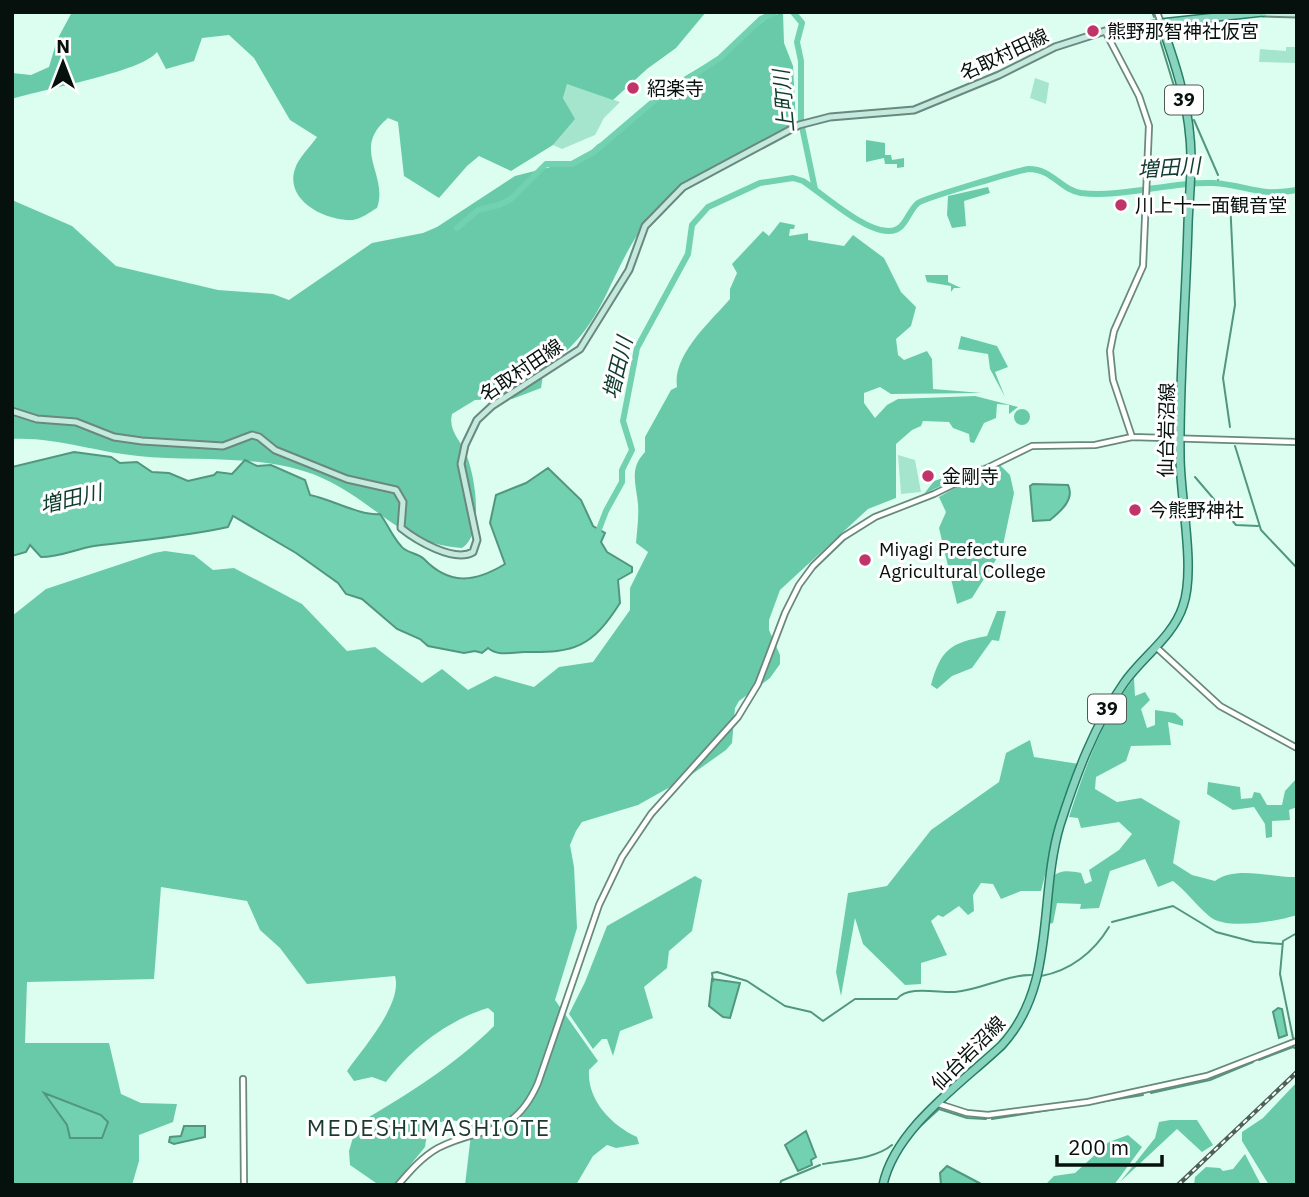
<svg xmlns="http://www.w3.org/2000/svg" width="1309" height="1197" viewBox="0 0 1309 1197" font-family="'IBM Plex Sans','Noto Sans JP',sans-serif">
  <rect width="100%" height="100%" fill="#dcfef0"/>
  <path fill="#a5e5cd" d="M1286 47H1297L1296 63 1259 62 1260 49 1286 51Z
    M1035 78 1049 83 1046 104 1030 98Z
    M567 83 620 102 604 118 595 135 562 149 553 145 574 119 563 98Z
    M898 455 915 460 921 492 901 494Z"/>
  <path fill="#69caa9" d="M72 12H706L676 48 647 69 613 100 567 84 563 98 575 119 553 145 511 171 479 156 467 166 439 198 404 176 398 122 388 118C350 149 389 174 377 208 370 212 361 219 353 220 327 222 284 201 295 169 298 158 311 146 317 137L290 120 254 58 229 35 202 38 194 61 166 69 157 52C142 72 43 89 12 99V73L31 75 49 67 57 40Z
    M783 13 784 43 793 66 796 124C742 153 676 177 640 231 605 283 603 330 544 368L541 388 512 399 475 400 452 414C448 431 460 439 466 454 475 475 485 534 462 548 399 544 376 502 322 478 267 453 196 462 138 456 95 452 56 437 12 439V200L72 226 116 266 218 290 273 294 289 300 372 243 423 233 437 227 515 176 582 159 598 144 612 138 660 91 716 58 770 16Z
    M866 140 885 143V155H891L892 160 904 158V167L897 168V164H885L884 158 866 162Z
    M988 187 990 193 964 201 966 226 952 228 947 215 948 196Z
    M780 222 795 225 794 229H790L789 236 808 233V240L844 246 853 235 884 258 901 292 916 307 911 326 896 339 898 355 904 360 927 351 932 359 933 389 982 393 891 394 880 387 864 393V403L875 418 887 405 898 399 975 396 1018 407 1009 414V405L997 404 996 418 984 423 974 443 970 442 969 434 953 428 949 422 923 421 921 426 912 430 896 444V498L868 509 780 590 769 620V630L780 655V664L770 678 739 701 735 708 732 743 726 750 688 777 638 805 582 822 576 831 570 845 574 867 577 928 555 1000 598 1061 589 1070C587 1100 611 1125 637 1137L639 1144 616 1148 607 1145 593 1156 576 1185H465L472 1126C455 1119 445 1118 428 1128L425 1147 395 1184 376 1183 350 1165 349 1151 357 1124C405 1096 454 1066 494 1026V1013L488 1008C448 1020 411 1049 386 1082L372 1077 354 1081 347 1071C363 1048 403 1004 395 976L307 984 280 948 260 930 247 901 161 887 154 979 27 982 25 1043H109L121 1094 141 1103 177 1104 173 1122 139 1135V1161L132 1185H12V616L46 589 154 553 165 551 194 555 213 570 234 568 302 604 347 651 375 647 422 683 442 669 468 690 495 676 534 687 559 667 593 662 630 610V588L648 552 636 543C637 530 639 517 638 504 636 483 629 469 645 452V437L671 390 677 387C672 355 711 321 730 299V289L737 273 732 264 763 231 769 236Z
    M925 275H948V282L961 288H954L951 292V286L927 282Z
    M961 336 997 346 1008 367 995 372 1005 397 990 369 988 354 958 349Z
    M1014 417a8 8 0 1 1 16 0a8 8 0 1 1-16 0Z
    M998 463 1010 475 1014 493 1002 550 972 598 957 604 939 528 946 512 939 497Z
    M986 464 924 494 934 481Z
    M997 611H1006L999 641 992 640 972 668 952 676 937 689 931 685C941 649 950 643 987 636Z
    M1134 678 1135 696 1145 692 1150 700 1141 709 1147 728 1155 725V710L1175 713 1183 720V726L1168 722 1171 745 1131 746 1126 761 1096 777 1095 789 1117 802 1141 798 1180 821 1173 863 1192 875 1215 881C1235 865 1273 878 1297 877V915C1278 921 1225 931 1209 916 1196 905 1187 892 1173 881L1158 887 1145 859 1110 871 1099 908 1080 909 1081 904 1057 903 1053 923 1049 924 1051 878C1060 869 1070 871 1081 873L1085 884 1092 881 1089 870 1119 850 1132 834 1119 822 1081 828 1078 818 1069 817C1086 765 1101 722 1134 678Z
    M1030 740 1034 757 1079 764 1063 804 1041 891H1021L1001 899 993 884 981 883 973 895 974 911 968 915 959 906 943 917 938 915 931 921 947 955 921 963V984L905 985 863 944 855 918 841 996 836 972 848 893 887 886 931 830 999 782 1006 753Z
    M1297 778V807L1289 810 1290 820 1272 821V837L1266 838 1265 824 1254 807 1233 810 1207 794 1208 782 1240 787 1241 799 1252 798 1254 792 1260 793 1267 805H1282L1285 791Z
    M695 876 702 880 692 931 669 951 667 968 644 987 653 1018 620 1031 613 1056 607 1039H602L593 1049 569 1014 585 982 607 926Z
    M1297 1082V1185H1269L1242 1141V1132L1263 1118Z
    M1170 1120H1197L1213 1145 1202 1152 1177 1129 1120 1182 1155 1138 1159 1122Z
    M1128 1135 1142 1147 1114 1185H1045L1054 1176 1075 1173 1109 1142Z
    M1245 1154 1261 1185H1194L1195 1177 1206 1167 1220 1168 1223 1171 1233 1169Z"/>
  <path fill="#71d1b0" stroke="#51977f" stroke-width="2" d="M74 452 111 457 120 463 137 462 152 472 169 473 188 481 214 475 217 472 232 474 245 460 257 466 271 465 305 480 310 495C331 499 360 516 380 514 387 523 392 536 401 546 406 553 418 553 424 559 449 585 474 583 505 564L490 523 496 495 526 483 548 468 581 500 593 526 605 533 601 542 607 552 632 567V572L618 580 620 603C592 647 575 653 525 652 512 652 499 657 488 648L482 653 475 651 464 653 428 646 420 639 397 629 362 599 346 594 338 583 296 553 233 516 228 527C184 537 139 540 94 546 76 549 60 557 41 557L30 545 26 552 12 556V467Z
    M1033 484 1068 485C1075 499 1061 511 1050 520L1033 521 1030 486Z
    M712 979 740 983 730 1018 723 1017 709 1006Z
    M1278 1008 1282 1009 1287 1035 1279 1038 1273 1012Z
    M44 1093 101 1115 108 1122 102 1138H70L67 1125Z
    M184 1126H205V1137L174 1144 169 1142 170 1137 181 1136Z
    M806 1131 816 1157 811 1160 812 1165 798 1171 785 1145Z
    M947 1166 983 1185H941L940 1173Z"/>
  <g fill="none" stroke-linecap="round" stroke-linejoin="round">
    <path stroke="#51977f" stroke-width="2" d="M1152 12 1154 17
      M1153 29 1158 34
      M1159 37 1181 109
      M1194 120 1218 175
      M1218 180V183
      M1230 200 1235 305 1223 378 1230 427
      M1235 446 1261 530 1297 568
      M1195 477 1236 525 1258 526
      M1112 922 1173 906 1216 932 1254 942 1282 944
      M1041 976C1070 971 1094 952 1109 927
      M713 981 712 973 717 972 747 981 785 1006 811 1012 823 1021 855 999H897C908 985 938 993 955 992 981 990 1005 975 1031 975
      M1293 1038 1280 974 1283 941 1297 933
      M1259 1060 1293 1047 1297 1049
      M1151 1093 1210 1080 1253 1062
      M992 1119 1143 1095
      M915 1131 939 1109 967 1118 986 1119
      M823 1164C845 1160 875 1159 892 1145
      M780 1185 781 1181 820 1165"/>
    <path stroke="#71d1b0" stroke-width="6" d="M793 12 802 23 797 42 801 61V122L815 189
      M457 228 478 210 499 205 511 199 546 164H572L594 152 655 100 720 58 761 19 775 12
      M596 537 606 511 622 482V470L632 450 623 421 637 348 688 254 692 225 708 207 760 183 793 178 803 181C824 195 865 232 889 231 906 231 907 212 918 203 925 198 1019 170 1029 169 1052 169 1061 190 1081 193 1123 198 1173 181 1213 183 1247 185 1258 197 1297 190"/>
    <defs>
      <path id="tertiary" d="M1157 12 1161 23
        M1105 31 1139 96 1149 126 1143 266 1114 331 1110 351 1113 380 1132 437
        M1156 647 1220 706 1297 748
        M243 1079 244 1185
        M939 1104 967 1113 988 1115 1088 1102 1207 1076 1297 1041
        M398 1185C410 1171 422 1157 438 1148 482 1125 513 1140 538 1083L599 905 622 857 651 814 738 717 758 684 785 613 799 585 813 566 843 537 875 517 934 494 1032 446 1095 445 1132 437 1297 442"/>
      <path id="secondary" d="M1263 13 1297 14
        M12 411 37 419 76 422 114 437 142 441 223 446 252 435 259 437 275 450 347 479 396 490 403 502 401 528C416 540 454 563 473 552L477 540 461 464 465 445 477 420 492 406 580 349 629 270 645 226 683 187 799 125 830 117 914 110 999 75 1055 47 1105 31 1161 23"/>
      <path id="primary" d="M883 1185C895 1128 962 1083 1002 1045 1057 985 1038 898 1060 825 1076 775 1094 726 1124 683 1142 657 1173 637 1183 606 1196 569 1180 498 1180 456 1179 379 1186 301 1188 224 1189 196 1193 167 1190 138 1187 99 1174 60 1161 23L1263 12"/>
    </defs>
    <use href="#tertiary" stroke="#6a897d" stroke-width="8"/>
    <use href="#secondary" stroke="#6a897d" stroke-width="9"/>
    <use href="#primary" stroke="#277e64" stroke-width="10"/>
    <use href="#tertiary" stroke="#fff" stroke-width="4.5"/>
    <use href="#secondary" stroke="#c4eadf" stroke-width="5"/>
    <use href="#primary" stroke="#88d4be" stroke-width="7"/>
    <defs>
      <path id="rail" d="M1178 1185 1297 1072"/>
    </defs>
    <use href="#rail" stroke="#4e615a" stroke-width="4.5"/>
    <use href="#rail" stroke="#fff" stroke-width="2" stroke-dasharray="5" stroke-linecap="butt"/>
  </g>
  <g fill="#c03469" stroke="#fff" stroke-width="2.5">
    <circle cx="1093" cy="31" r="7"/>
    <circle cx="633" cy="88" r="7"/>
    <circle cx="1121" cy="205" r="7"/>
    <circle cx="928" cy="476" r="7"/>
    <circle cx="1135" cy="510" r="7"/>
    <circle cx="865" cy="560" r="7"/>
  </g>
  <g text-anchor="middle" stroke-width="6" stroke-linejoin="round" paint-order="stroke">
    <g fill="#fff" stroke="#515856" stroke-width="2">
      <rect x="1165" y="85.5" width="38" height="29" rx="5"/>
      <rect x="1088" y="694.5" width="38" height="29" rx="5"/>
    </g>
    <g font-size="18" font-weight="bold" fill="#06110d">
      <text x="1184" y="106">39</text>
      <text x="1107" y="715">39</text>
    </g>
    <g font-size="19" fill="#06110d" stroke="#fff" text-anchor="start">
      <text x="1107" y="38">熊野那智神社仮宮</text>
      <text x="647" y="95">紹楽寺</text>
      <text x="1135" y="212">川上十一面観音堂</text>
      <text x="942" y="483">金剛寺</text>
      <text x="1149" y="517">今熊野神社</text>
      <text x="879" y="556">Miyagi Prefecture<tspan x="879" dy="22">Agricultural College</tspan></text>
    </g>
    <g font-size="19" fill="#06110d" stroke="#fff">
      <text transform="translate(1004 54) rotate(-25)" y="7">名取村田線</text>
      <text transform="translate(521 370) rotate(-34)" y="7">名取村田線</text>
      <text transform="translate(1166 430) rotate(-89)" y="7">仙台岩沼線</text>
      <text transform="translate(968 1053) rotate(-45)" y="7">仙台岩沼線</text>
    </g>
    <g font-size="21" font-style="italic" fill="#103c2f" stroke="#fff">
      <text transform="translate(784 101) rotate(-95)" y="7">上町川</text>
      <text transform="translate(1169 168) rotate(-4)" y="7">増田川</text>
      <text transform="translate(618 368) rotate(-76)" y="7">増田川</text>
      <text transform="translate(71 499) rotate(-13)" y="7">増田川</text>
    </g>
    <g font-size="23" letter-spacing="2" fill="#1c392f" stroke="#fff">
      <text x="429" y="1136">MEDESHIMASHIOTE</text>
    </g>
  </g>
  <rect width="1309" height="1197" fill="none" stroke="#06110d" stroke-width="28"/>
  <g transform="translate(63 63)" stroke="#ffffff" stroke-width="5" paint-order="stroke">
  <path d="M0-5L12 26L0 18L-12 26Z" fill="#06110d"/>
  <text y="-10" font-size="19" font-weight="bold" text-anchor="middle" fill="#06110d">N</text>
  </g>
  <path d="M1057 1155v10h105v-10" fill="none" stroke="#06110d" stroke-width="3.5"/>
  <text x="1068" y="1155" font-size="21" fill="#06110d" stroke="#ffffff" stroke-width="5" paint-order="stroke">200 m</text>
</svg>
